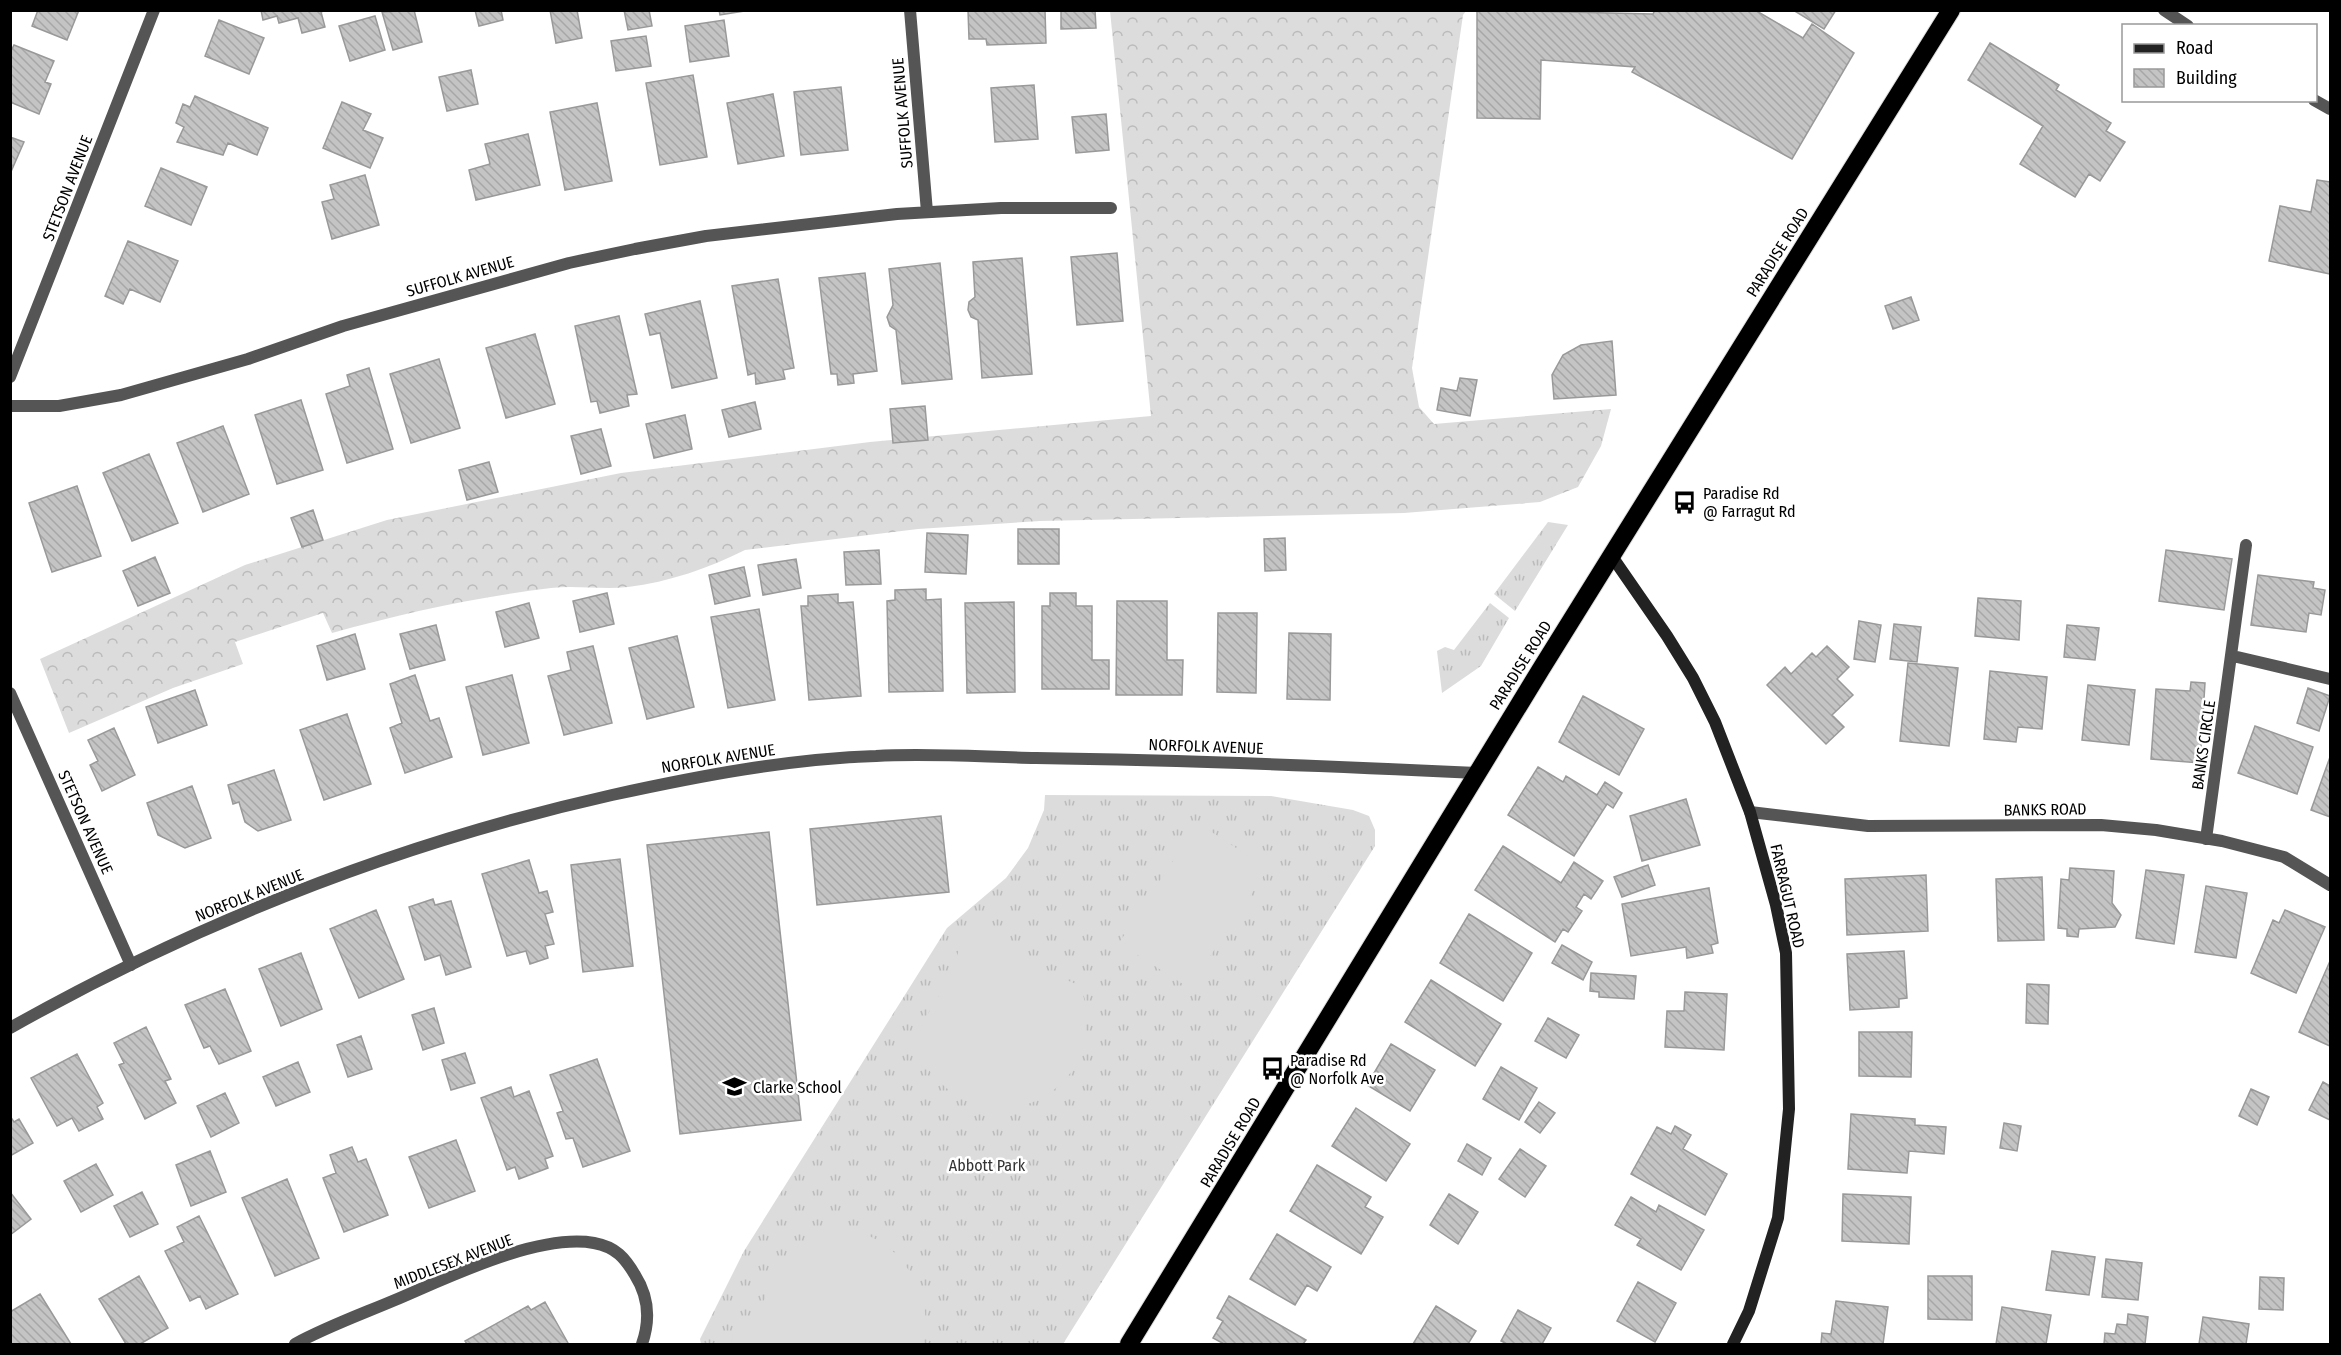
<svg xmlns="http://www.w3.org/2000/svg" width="2341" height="1355" viewBox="0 0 2341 1355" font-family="'Fira Sans Condensed',sans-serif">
  <defs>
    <pattern id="grass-tufts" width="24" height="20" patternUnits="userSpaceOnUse" patternTransform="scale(1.5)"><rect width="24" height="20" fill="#dcdcdc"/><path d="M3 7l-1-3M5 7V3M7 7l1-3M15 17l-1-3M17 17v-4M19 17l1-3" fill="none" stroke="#bbb"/></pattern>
    <pattern id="forest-crowns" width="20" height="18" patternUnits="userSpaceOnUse" patternTransform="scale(1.5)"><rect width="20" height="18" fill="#dcdcdc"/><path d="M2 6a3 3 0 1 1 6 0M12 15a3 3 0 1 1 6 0" fill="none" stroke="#bbb"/></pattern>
    <pattern id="building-back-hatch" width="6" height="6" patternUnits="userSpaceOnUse" patternTransform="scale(1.5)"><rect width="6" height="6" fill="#c4c4c4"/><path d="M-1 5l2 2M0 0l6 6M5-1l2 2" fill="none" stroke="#a7a7a7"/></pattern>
  </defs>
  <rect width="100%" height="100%" fill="#fff"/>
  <path fill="url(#grass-tufts)" d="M1548 522 1568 525 1515 611 1494 594Z
    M1490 603 1509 618 1481 666 1442 693 1437 651 1445 647 1454 650Z
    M1045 795 1271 796 1353 810 1369 816 1375 830V846L1063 1344H701L700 1339 744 1251 947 928 1006 878 1028 848 1044 810Z"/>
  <path fill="url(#forest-crowns)" d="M1110 11H1466L1463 15 1412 368 1419 407 1434 424 1611 409 1601 446 1578 487 1540 502 1404 513 1040 521 918 529 745 550C709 568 669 582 628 587 603 590 576 585 551 588 476 597 403 613 332 633L323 613 235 642 243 664 173 688 69 733 40 659 245 565 387 520 621 473 870 442 1151 416Z"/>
  <path fill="#dcdcdc" d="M1198 823 1268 869 1189 988 1119 943Z
    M988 924 994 926 1003 949 1010 955 1078 985C1088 1000 1086 1015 1085 1033 1082 1083 1029 1119 979 1106 954 1099 911 1065 919 1034 923 1019 935 1003 942 990 946 980 953 971 956 961 963 936 959 930 988 924Z
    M832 1230C841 1231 851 1231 860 1233 895 1242 920 1278 925 1312 926 1322 924 1334 923 1344H731L733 1335 756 1313 799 1244Z"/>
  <path fill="url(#building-back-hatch)" stroke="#999" stroke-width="1.5" d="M38 10H79L67 40 32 26Z
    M261 10H326L321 12 325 27 302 33 298 18 279 23 277 16 263 20Z
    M414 10 422 42 393 50 382 12Z
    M475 10H501L503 20 479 26Z
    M550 10H577L582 38 556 43Z
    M624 10H649L652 26 628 30Z
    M719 10H744V11L720 15Z
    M968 10H1045L1046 43 987 45 986 39H969Z
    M1061 10H1095L1096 28 1061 29Z
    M1477 10 1653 14 1655 10H1755L1803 38 1812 24 1854 53 1792 159 1632 72 1635 67 1541 60 1540 119 1477 118Z
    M1793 10H1836L1824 29Z
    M375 16 385 50 350 61 339 26Z
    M219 20 264 38 249 74 205 56Z
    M724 20 729 56 690 62 685 26Z
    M646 36 651 66 616 71 611 41Z
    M1990 43 2059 85 2056 90 2111 123 2106 131 2125 142 2100 181 2089 174 2075 197 2020 164 2043 126 1968 80Z
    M14 45 54 61 45 82 51 84 39 114 10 102V53Z
    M471 70 478 104 447 111 439 77Z
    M693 75 707 157 660 165 646 83Z
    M1034 85 1038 139 995 142 991 88Z
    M841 87 848 150 801 155 794 92Z
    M773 94 784 156 738 164 727 103Z
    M195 96 268 128 257 155 228 143 223 155 177 142 184 127 176 123 183 104 190 107Z
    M342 102 371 114 363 130 383 138 370 168 323 148Z
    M597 103 612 181 565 190 550 112Z
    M1106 114 1109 150 1076 153 1072 117Z
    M528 134 540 185 476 200 469 170 490 164 485 144Z
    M10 137 24 142 10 174Z
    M161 168 207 187 191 225 145 206Z
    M365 175 379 225 332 239 322 202 334 199 330 185Z
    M2317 180 2330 182V274L2269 261 2280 206 2311 212Z
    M128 241 178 261 160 302 130 289 123 304 105 296Z
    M1117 253 1123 321 1077 325 1071 257Z
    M1022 258 1032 374 982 378 978 320 971 317 968 310 969 302 975 297 973 262Z
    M940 263 952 379 902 384 896 330 890 326 887 317 893 305 889 269Z
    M865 273 877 371 853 374 854 383 838 385 837 374H831L819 278Z
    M778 279 794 368 783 370 785 379 756 384 755 373 748 375 732 286Z
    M1911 297 1919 320 1893 329 1885 306Z
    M700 301 717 378 672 388 660 333 650 335 645 314Z
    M619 316 637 394 627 395 629 406 600 413 597 401 591 402 575 326Z
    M535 334 555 404 506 418 486 348Z
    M1612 341 1616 395 1554 399 1552 375 1563 355 1581 345Z
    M439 359 460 428 411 443 390 374Z
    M369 368 393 449 347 463 326 394 350 386 347 375Z
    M1460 378 1477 380 1470 416 1437 410 1441 388 1457 391Z
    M301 400 323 470 277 484 255 415Z
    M755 402 761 429 729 437 722 410Z
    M925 406 928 440 893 443 890 409Z
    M685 415 692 449 654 458 646 424Z
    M223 426 249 494 203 512 177 443Z
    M601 429 611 466 581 474 571 436Z
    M149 454 178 523 132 541 103 473Z
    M489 462 498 492 467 500 459 470Z
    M77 486 101 556 52 572 29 503Z
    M313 510 323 540 302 547 291 518Z
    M1018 529H1059V564H1018Z
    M927 533 968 535 966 574 925 572Z
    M1285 538 1286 570 1265 571 1264 539Z
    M879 550 881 584 846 585 844 552Z
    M2166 550 2232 559 2224 610 2159 601Z
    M155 557 170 593 138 606 123 571Z
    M796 559 801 588 763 595 758 565Z
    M744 567 750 596 715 604 709 575Z
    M2258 575 2314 582 2313 588 2325 590 2321 615 2309 613 2306 632 2251 625Z
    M926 589V600L941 599 943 691 889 692 887 601 895 600V590Z
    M607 593 614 624 580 632 573 601Z
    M1050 593H1076V606H1092V660H1109V689H1042V606H1050Z
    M838 594V603L853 602 861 696 809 700 801 606H808V596Z
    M1978 598 2021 601 2019 640 1975 636Z
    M1117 601H1167V660H1183L1182 695H1116Z
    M1014 602 1015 692 967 693 965 603Z
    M529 603 539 638 505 647 496 612Z
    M759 609 775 700 728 708 711 617Z
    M1218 613H1257L1256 693 1217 692Z
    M1859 621 1881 625 1875 662 1854 659Z
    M1894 624 1921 627 1917 662 1890 659Z
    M436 625 445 660 410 669 400 634Z
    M2067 625 2099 628 2095 660 2064 657Z
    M1289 633 1331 634 1330 700 1287 699Z
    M355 634 365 669 327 680 317 646Z
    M677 636 694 707 647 719 629 648Z
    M593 646 612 723 564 735 548 676 571 670 567 652Z
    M1827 646 1849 667 1837 679 1853 695 1832 715 1844 727 1826 744 1767 685 1785 667 1791 674 1812 653 1816 657Z
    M1908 663 1958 668 1949 746 1900 741Z
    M1990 671 2047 677 2042 729 2018 727 2016 742 1984 739Z
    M415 675 430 721 439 718 452 757 405 773 390 728 402 723 390 684Z
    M512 675 529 743 483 755 466 687Z
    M2191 682 2205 683 2200 763 2151 759 2156 689 2190 691Z
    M2088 685 2135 690 2129 745 2082 740Z
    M2308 688 2330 696 2319 731 2297 723Z
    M195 690 207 725 158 743 146 707Z
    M1583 696 1644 729 1619 775 1559 742Z
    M347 714 371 784 324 800 300 730Z
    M2255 726 2313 747 2297 794 2238 773Z
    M114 728 135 775 102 791 90 765 98 761 88 740Z
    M2330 757V817L2311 810Z
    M1538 767 1563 782 1566 776 1597 795 1605 782 1622 793 1613 808 1607 804 1574 856 1508 815Z
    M274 770 291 820 258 831 245 822 239 802 233 804 228 785Z
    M192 786 211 838 185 848 158 835 147 803Z
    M1686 799 1700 845 1642 861 1630 816Z
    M941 816 949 892 817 905 810 829Z
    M769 832 801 1120 680 1134 647 845Z
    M1503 846 1561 883 1574 862 1603 881 1591 899 1584 894 1576 907 1582 911 1568 932 1563 929 1555 942 1475 890Z
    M620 859 633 966 583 972 571 865Z
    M529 860 539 893 547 891 553 912 545 914 554 944 545 946 548 958 530 964 526 951 507 956 482 874Z
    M1648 865 1655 885 1622 897 1614 877Z
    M2070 868 2114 871 2112 903 2121 915 2115 927 2079 929 2078 937 2067 936V929L2058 928 2061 879 2069 880Z
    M2146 870 2184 875 2174 944 2136 938Z
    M1926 875 1928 931 1847 935 1845 879Z
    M2042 877 2044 940 1998 941 1996 879Z
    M2206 886 2247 893 2236 958 2195 952Z
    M1709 888 1718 943 1711 945 1713 953 1687 958 1686 947 1631 956 1622 904Z
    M433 899 435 905 451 901 471 967 446 975 440 955 425 960 409 907Z
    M376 910 404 979 359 998 330 929Z
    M2285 910 2325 927 2296 993 2251 973 2273 920 2279 923Z
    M1469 914 1532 953 1503 1001 1440 963Z
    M1562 945 1592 962 1583 980 1552 963Z
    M1904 951 1907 998 1899 999V1007L1850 1010 1847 954Z
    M301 953 322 1009 281 1026 259 969Z
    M2330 961V1046L2299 1032Z
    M1591 973 1636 976 1634 999 1599 997V992L1590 991Z
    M1431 980 1501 1024 1475 1066 1405 1022Z
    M2027 984 2049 985 2048 1024 2026 1023Z
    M225 989 251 1051 219 1064 210 1046 204 1048 185 1005Z
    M1685 992 1727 994 1724 1050 1665 1047 1667 1011H1684Z
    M434 1008 444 1043 423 1050 412 1015Z
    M1548 1018 1579 1035 1566 1058 1535 1041Z
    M146 1027 171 1079 165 1081 176 1103 145 1119 119 1065 124 1063 114 1043Z
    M1859 1032H1912L1911 1077 1859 1076Z
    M361 1036 372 1069 348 1077 337 1045Z
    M1391 1044 1435 1070 1410 1111 1367 1085Z
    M465 1053 475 1083 451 1090 442 1060Z
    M77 1054 103 1103 97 1107 103 1119 79 1131 72 1118 57 1126 31 1078Z
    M597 1059 630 1151 583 1167 573 1138 566 1139 557 1113 563 1111 550 1075Z
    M298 1062 310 1092 276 1106 263 1077Z
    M1501 1067 1537 1088 1519 1120 1483 1099Z
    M2323 1082 2330 1086V1120L2309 1110Z
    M511 1087 514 1097 529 1091 553 1156 545 1159 548 1168 519 1179 515 1167 507 1170 481 1098Z
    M2251 1089 2269 1097 2257 1125 2239 1116Z
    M225 1093 239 1123 211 1137 197 1106Z
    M1539 1102 1555 1113 1540 1133 1525 1122Z
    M1356 1108 1410 1144 1386 1181 1332 1146Z
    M1851 1114 1915 1119V1125L1946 1127 1944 1154 1909 1151 1907 1173 1848 1169Z
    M10 1116 14 1122 19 1119 33 1143 10 1156Z
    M2004 1123 2021 1126 2017 1151 2000 1148Z
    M1675 1126 1691 1135 1683 1149 1727 1174 1705 1215 1631 1174 1657 1127 1671 1134Z
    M456 1140 475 1191 429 1208 409 1157Z
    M1467 1144 1491 1158 1482 1175 1458 1161Z
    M352 1147 358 1162 366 1159 388 1215 344 1232 323 1178 336 1173 330 1155Z
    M1520 1149 1546 1166 1525 1197 1499 1179Z
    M210 1151 226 1192 191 1206 176 1165Z
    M96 1164 113 1195 81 1212 64 1181Z
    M1317 1165 1371 1197 1365 1207 1383 1217 1361 1254 1290 1211Z
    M287 1179 319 1258 275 1276 242 1198Z
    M10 1192 31 1219 10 1235Z
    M142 1192 158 1224 130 1237 114 1206Z
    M1449 1194 1478 1212 1458 1244 1430 1225Z
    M1843 1194 1911 1197 1909 1244 1842 1241Z
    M1631 1197 1656 1212 1659 1205 1704 1230 1681 1270 1637 1245 1641 1239 1615 1225Z
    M199 1216 238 1294 206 1309 200 1296 190 1301 165 1251 184 1242 177 1227Z
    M1277 1234 1331 1267 1317 1291 1307 1285 1295 1305 1250 1279Z
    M2052 1251 2095 1257 2089 1295 2046 1290Z
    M2106 1259 2142 1263 2138 1300 2102 1297Z
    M139 1276 168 1328 140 1344H126L99 1299Z
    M1928 1276H1972V1320L1928 1319Z
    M2260 1277 2284 1278 2283 1310 2259 1309Z
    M1638 1282 1676 1303 1655 1342 1617 1321Z
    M40 1294 71 1344H11L10 1312Z
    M1229 1296 1306 1340 1303 1344H1224L1213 1338 1223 1321 1217 1318Z
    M1836 1301 1888 1307 1883 1344H1821L1822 1333 1831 1334Z
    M545 1302 568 1343 565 1344H467L465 1341 528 1306 531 1310Z
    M1436 1306 1476 1331 1468 1344H1413Z
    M2002 1307 2051 1315 2046 1344H1996Z
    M1518 1310 1551 1328 1542 1344H1507L1501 1341Z
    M2128 1314 2148 1317 2145 1344H2104L2105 1333 2115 1334 2117 1324 2127 1325Z
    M2203 1317 2249 1324 2246 1344H2199Z"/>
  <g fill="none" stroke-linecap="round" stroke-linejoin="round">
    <defs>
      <path id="highway" d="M1129 1344 1541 669 1951 10"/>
    </defs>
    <use href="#highway" stroke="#dbdbdb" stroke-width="20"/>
    <path stroke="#555" stroke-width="12" d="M910 10 927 212
      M2164 10 2188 26
      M2314 100 2330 109
      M10 377 154 10
      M10 406H59L121 395 248 359 343 326 569 263 635 249 706 236 897 214 1001 208H1111
      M2233 656 2330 679
      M10 693 131 965
      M1750 812 1868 826 2101 825 2156 830 2222 841 2284 857 2330 885
      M2206 839 2246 545
      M10 1028C198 922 402 842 612 795 699 776 787 759 876 756 929 753 983 757 1036 758 1183 760 1330 766 1477 773
      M295 1344C326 1327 362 1314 395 1300 447 1278 538 1233 594 1243 616 1247 625 1258 635 1275 649 1297 650 1321 642 1344"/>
    <path stroke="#222" stroke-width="12" d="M1611 555 1667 636 1693 678 1715 722 1750 812 1776 905 1786 953 1789 1109 1778 1218 1749 1311 1733 1344"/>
    <use href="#highway" stroke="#000" stroke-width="18"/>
  </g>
  <defs>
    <symbol id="bus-bare" viewBox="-9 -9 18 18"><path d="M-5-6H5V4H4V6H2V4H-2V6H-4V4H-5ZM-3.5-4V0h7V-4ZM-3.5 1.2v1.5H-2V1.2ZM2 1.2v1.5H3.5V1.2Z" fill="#000" stroke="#fff" stroke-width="2.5" paint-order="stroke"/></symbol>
    <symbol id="school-bare" viewBox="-9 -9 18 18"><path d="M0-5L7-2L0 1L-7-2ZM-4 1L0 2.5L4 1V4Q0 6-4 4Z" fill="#000" stroke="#fff" stroke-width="2.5" paint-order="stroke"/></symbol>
  </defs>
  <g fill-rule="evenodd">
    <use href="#bus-bare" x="1668" y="486" width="33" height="33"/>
    <use href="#bus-bare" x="1256" y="1052" width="33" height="33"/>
    <use href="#school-bare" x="718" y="1070" width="33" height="33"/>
  </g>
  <g text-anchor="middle" stroke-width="5" stroke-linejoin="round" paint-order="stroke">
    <g font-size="16" fill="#000" stroke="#fff">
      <text transform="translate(902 113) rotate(-95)" y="6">SUFFOLK AVENUE</text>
      <text transform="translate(67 188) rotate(-69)" y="6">STETSON AVENUE</text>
      <text transform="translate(1777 252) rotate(-58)" y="6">PARADISE ROAD</text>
      <text transform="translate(460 276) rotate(-16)" y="6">SUFFOLK AVENUE</text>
      <text transform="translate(1520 665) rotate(-58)" y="6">PARADISE ROAD</text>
      <text transform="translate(2203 745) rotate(-82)" y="6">BANKS CIRCLE</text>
      <text transform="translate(1206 746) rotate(2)" y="6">NORFOLK AVENUE</text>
      <text transform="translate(718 758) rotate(-9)" y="6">NORFOLK AVENUE</text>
      <text transform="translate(2045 809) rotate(-1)" y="6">BANKS ROAD</text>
      <text transform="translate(86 822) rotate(66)" y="6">STETSON AVENUE</text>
      <text transform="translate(249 895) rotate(-22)" y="6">NORFOLK AVENUE</text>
      <text transform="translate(1788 896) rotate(77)" y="6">FARRAGUT ROAD</text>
      <text transform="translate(1230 1142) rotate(-59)" y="6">PARADISE ROAD</text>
      <text transform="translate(453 1261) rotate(-21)" y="6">MIDDLESEX AVENUE</text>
    </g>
    <g font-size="16" fill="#000" stroke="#fff" text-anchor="start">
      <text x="1703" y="499">Paradise Rd<tspan x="1703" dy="18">@ Farragut Rd</tspan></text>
      <text x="1290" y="1066">Paradise Rd<tspan x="1290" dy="18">@ Norfolk Ave</tspan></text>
      <text x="753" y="1093">Clarke School</text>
    </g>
    <g font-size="16" fill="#333" stroke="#fff">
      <text x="987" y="1171">Abbott Park</text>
    </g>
  </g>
  <rect width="2341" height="1355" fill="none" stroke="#000000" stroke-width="24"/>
  <rect x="2122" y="24" width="195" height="78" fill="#ffffff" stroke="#999999" stroke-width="1.5"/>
  <rect x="2134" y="44" width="30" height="9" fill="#222222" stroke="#999999" stroke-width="1.5"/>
  <text x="2176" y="54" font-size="18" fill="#000000">Road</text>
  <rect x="2134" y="69" width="30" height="18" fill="url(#building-back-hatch)" stroke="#999999" stroke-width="1.5"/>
  <text x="2176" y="84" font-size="18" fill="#000000">Building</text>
</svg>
